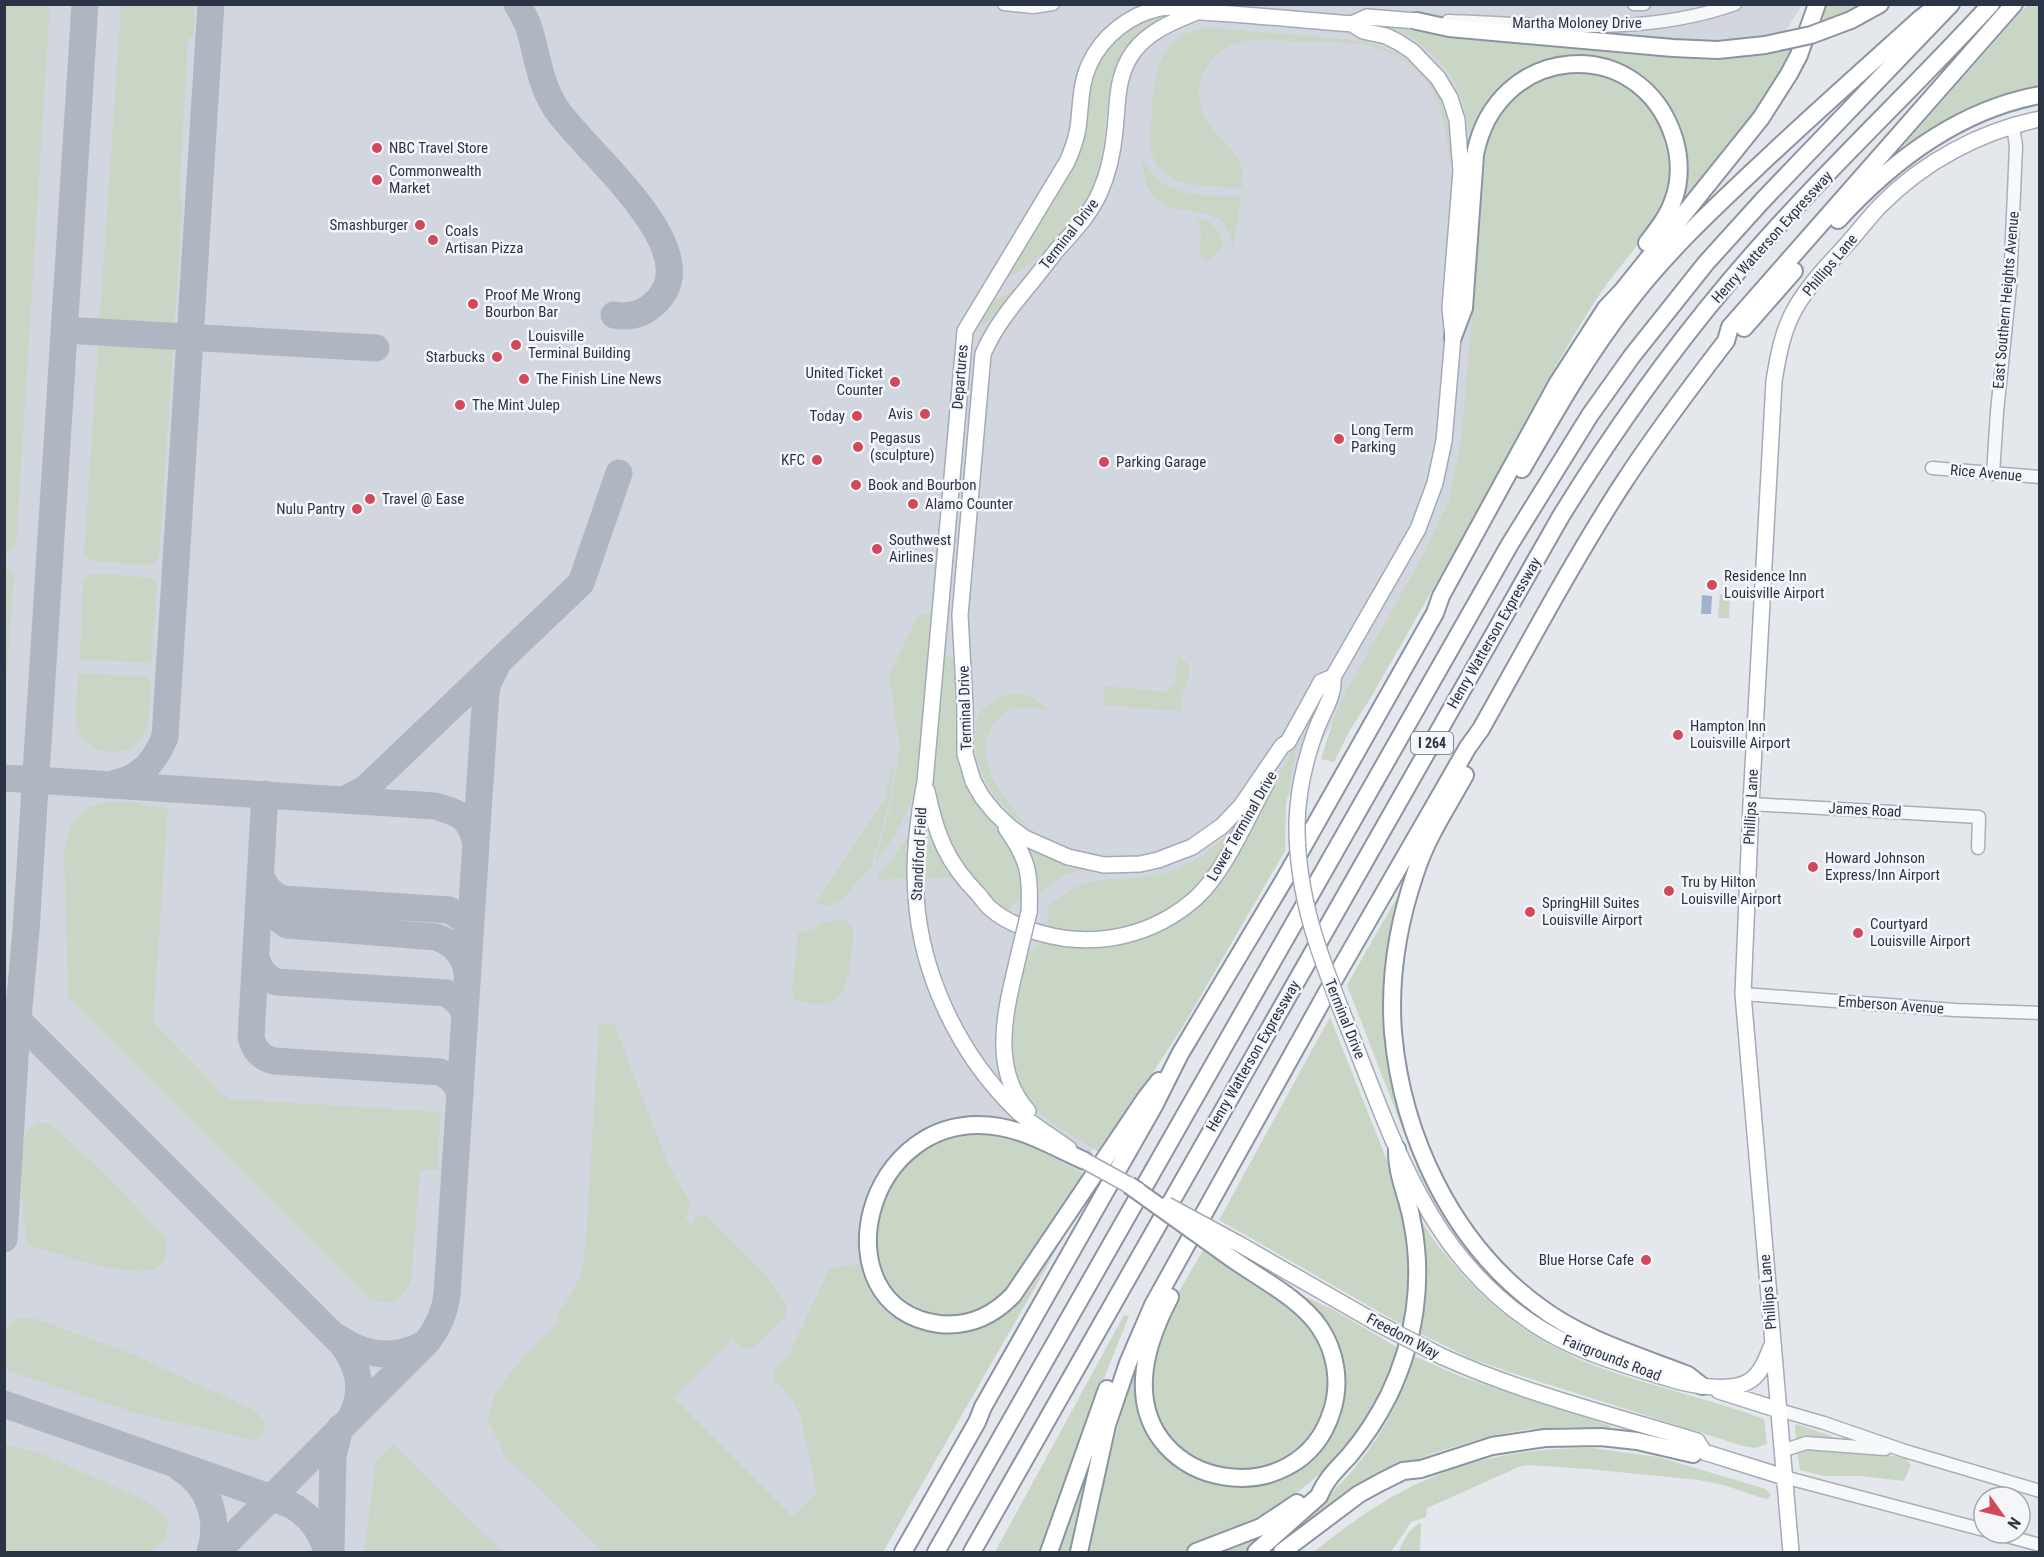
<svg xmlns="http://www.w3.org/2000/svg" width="2044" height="1557" viewBox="0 0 2044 1557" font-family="'Roboto Condensed',sans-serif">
  <rect width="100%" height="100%" fill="#e4e7ec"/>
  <path fill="#d2d6de" d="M5 5H1802L1752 85 1701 157 1609 268 1271 825 967 1377 876 1552H5Z"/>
  <path fill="#c9d6c5" d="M5 4 50 5 16 546 5 555Z
    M121 5H195L193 38H188L179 199H183L159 556 155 562 149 565 93 561 84 555Z
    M1826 5H1865L1821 23Z
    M2027 5H2039V85L1980 104 1938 125 1903 146Z
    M1164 15C1153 23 1140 30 1131 40 1101 77 1110 124 1099 167 1091 201 1057 242 1030 263 1022 270 1012 275 1003 281L1069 175 1079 149 1089 87 1100 57 1118 36 1138 24Z
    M1214 28 1355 40C1402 47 1441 77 1449 126 1451 138 1451 151 1451 163L1449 162C1446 127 1442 96 1416 70 1404 59 1388 50 1372 47 1350 41 1326 43 1304 42 1282 41 1257 36 1236 43 1214 50 1199 73 1199 96 1200 126 1229 140 1241 165L1243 171 1242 188C1203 185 1155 191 1150 143 1154 95 1147 29 1214 28Z
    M1389 28 1434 33 1795 46 1767 98 1682 207 1680 205C1687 190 1688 172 1686 156 1679 65 1571 26 1503 83 1486 97 1481 116 1470 133 1467 122 1466 109 1461 97 1450 66 1420 37 1389 28Z
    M1582 73C1637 82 1676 124 1668 181 1663 221 1629 254 1606 285 1592 305 1579 326 1567 347 1535 400 1508 456 1478 510 1442 573 1406 636 1370 699L1350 730 1334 762 1321 759 1334 718 1348 688 1424 554 1449 500 1461 441 1486 156C1494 104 1530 74 1582 73Z
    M1143 159C1147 164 1151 173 1157 179 1177 198 1215 195 1241 197L1233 251C1228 210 1209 215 1177 209 1152 205 1141 182 1143 159Z
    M1196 218C1213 221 1222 231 1223 247L1207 262 1204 258 1200 257 1201 230Z
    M1009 293 1012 297 981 328C983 306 991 303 1009 293Z
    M5 568 14 574 5 704Z
    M93 573 154 578 157 584 151 663 80 659 83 579Z
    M1720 594 1730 595 1729 618H1718Z
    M919 614 932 615 917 779C910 812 896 836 875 862L891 804 900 746 889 676Z
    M944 653 956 662C956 698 951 754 967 785 977 806 1019 847 1022 864 1023 875 1022 886 1022 897L1007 911 985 895 950 849 936 809 933 783Z
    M1177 656C1199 668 1187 678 1182 696 1181 700 1181 706 1181 711L1103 705 1105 686 1166 692 1175 683Z
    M78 673 150 677C149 696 153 726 139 741 119 764 77 749 76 719H75Z
    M1017 693C1032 696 1040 700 1049 711 1031 706 1010 703 997 720 991 728 985 738 985 749 984 778 1016 813 1034 833 1018 820 1003 808 991 791 977 769 963 725 987 705 996 697 1006 695 1017 693Z
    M1297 742 1286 805 1285 851 1185 1023 1101 1153C1030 1112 997 1090 1017 1002 1020 990 1023 966 1028 957 1031 951 1039 945 1043 940L1048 941 1047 944 1077 945 1156 930 1245 835Z
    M894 765 890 800 871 867 840 901 827 906 816 903 885 799 891 769Z
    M107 802H141V806L168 808 153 1023 228 1099 440 1112 438 1170 420 1171 411 1280C402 1301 390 1308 368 1297L68 997 64 848 72 826 87 807Z
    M1240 821C1230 838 1221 857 1210 873 1180 914 1125 937 1075 934 1066 933 1057 930 1048 928V906C1061 896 1075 885 1092 882 1113 877 1135 880 1156 875 1191 868 1217 847 1240 821Z
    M911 834 909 878 879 880 878 877Z
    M924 844H933L953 878 923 879Z
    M1029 848 1059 861 1087 869C1065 872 1057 879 1040 893L1036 867Z
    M1407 880 1390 1033 1454 1224 1451 1226 1435 1204 1422 1179 1347 985Z
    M844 919C849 922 852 924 853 929 855 938 852 948 851 957 847 997 837 1013 795 999L792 991 798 932C807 932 811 929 818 926 825 922 836 920 844 919Z
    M1330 1017 1403 1201 1412 1261 1406 1327 1219 1220Z
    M599 1023 614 1024 668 1164 690 1202V1209L685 1217 691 1224 697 1217 706 1216 766 1276 786 1304 787 1309 785 1316 754 1348 744 1349 732 1339 674 1398 793 1517 817 1493 800 1415 792 1399 775 1381 773 1373 776 1367 789 1354 830 1268 866 1263 905 1316 979 1325 1065 1232 1045 1270 883 1552H603L504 1455 488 1420 494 1396 505 1380 530 1350 561 1319 557 1315C577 1290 583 1273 586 1241Z
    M39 1123H49L103 1172 165 1237C167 1248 168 1260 158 1267 137 1282 54 1252 28 1245 23 1223 14 1144 31 1128 33 1126 36 1125 39 1123Z
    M965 1132 1020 1137 1060 1158 1059 1161 1086 1175C1069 1201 1052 1226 1035 1252 1024 1268 1014 1287 999 1299 959 1332 896 1312 880 1263 872 1240 878 1218 887 1197 895 1179 904 1165 919 1153 932 1143 950 1138 965 1132Z
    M1421 1221C1465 1288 1523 1339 1598 1367 1653 1387 1710 1399 1764 1419L1767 1444 1755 1448 1743 1446 1512 1373 1470 1358 1419 1333Z
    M1203 1250 1286 1304 1311 1324 1329 1361V1400L1306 1443 1282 1460 1251 1470H1229L1205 1463 1193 1456 1183 1449 1166 1430 1155 1406 1152 1382 1158 1343 1171 1305Z
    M1299 1294 1334 1310 1400 1349C1370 1436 1311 1496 1227 1534 1214 1539 1199 1548 1185 1552 1177 1554 1166 1552 1158 1552 1135 1552 1112 1552 1089 1552 1103 1482 1117 1418 1143 1350L1162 1446 1243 1483 1324 1443 1335 1424 1341 1410 1345 1382 1339 1347 1333 1332 1323 1318Z
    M1124 1315 1129 1316 1106 1373 1045 1552H995Z
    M17 1319H37L134 1355 254 1410 265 1422 262 1437 254 1440 136 1413 9 1371 5 1366V1330Z
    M1414 1356 1462 1377 1611 1426 1610 1429 1569 1427 1529 1429 1490 1436 1434 1453 1398 1468 1271 1552H1267C1290 1528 1318 1507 1341 1483 1376 1447 1400 1404 1414 1356Z
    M1795 1424 1800 1425 1839 1439 1796 1441Z
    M5 1444 44 1455 145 1500 160 1512 169 1523 165 1539 151 1552H5Z
    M393 1444 503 1552H364L376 1461Z
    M1592 1448 1658 1457 1766 1489 1771 1495 1767 1499 1762 1498 1727 1486 1699 1480 1588 1469 1528 1465 1521 1466 1427 1508 1426 1517 1411 1522 1391 1552H1314C1403 1479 1476 1448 1592 1448Z
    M1806 1448 1893 1456 1905 1458 1911 1465 1904 1481 1861 1476H1824L1800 1470 1797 1451Z
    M1092 1454 1073 1552H1058Z
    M1421 1523 1420 1552H1402L1399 1551C1403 1541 1410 1527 1421 1523Z
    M1268 1533 1248 1552H1225Z"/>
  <path fill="#9fb4cc" d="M1702 595 1712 596 1711 614H1701Z"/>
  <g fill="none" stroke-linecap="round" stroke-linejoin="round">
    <path stroke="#b0b6c1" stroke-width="27" d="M517 4C521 11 525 18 528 25 537 52 539 82 555 107 580 148 711 249 656 302 644 314 630 318 614 315
      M65 330 376 348
      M4 778 435 806C461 814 468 815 476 843L447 1294C445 1313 438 1328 426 1343L217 1552
      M116 783C142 777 155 761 165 737L211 4
      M265 794 251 1037C254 1050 260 1057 274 1061L440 1072C450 1077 457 1083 460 1095
      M343 800 365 789 581 583 619 473
      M476 842 486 693 488 683 496 667
      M261 876C266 888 271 894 283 899L449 910 462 918 470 931
      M260 892 272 914 287 925 436 937C453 943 465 955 467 973
      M256 957C260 970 264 976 276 982L447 993 460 1004 465 1014
      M9 1011 342 1344C359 1366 365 1391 351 1417
      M4 1239 16 1041 26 930 85 4
      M339 1338C365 1356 394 1359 422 1345
      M4 1404 289 1504C308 1513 322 1532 327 1552
      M180 1468C210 1486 220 1521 210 1552
      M331 1552 333 1455 340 1428"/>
    <path stroke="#bfc3cb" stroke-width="12" stroke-dasharray="12 6" stroke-linecap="butt" d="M1995 1533 2007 1536"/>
    <defs>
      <path id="minor" d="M1004 4 1033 7 1053 4
        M1634 4H1644
        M1448 21C1543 24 1643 37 1735 4
        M1932 468 2040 477
        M1993 474 1997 412 2010 285 2016 146 2013 126
        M1751 804 1979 817 1978 848
        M1743 994 1955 1010 2040 1013
        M1779 1410 1824 1423 1905 1451 2040 1491
        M1782 1451 1806 1443 1885 1449
        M1784 1477 1984 1530
        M2007 1536 2040 1545"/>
      <path id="major" d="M1199 11C1175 21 1150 30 1134 51 1116 75 1118 102 1115 130 1113 152 1109 172 1100 192 1090 215 1073 232 1057 250 1048 261 1040 272 1031 283 1012 306 995 326 983 354L960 615 965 707V754L973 781 982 797 995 813 1011 828 1025 838 1068 857 1104 865 1140 864 1158 860 1192 847 1222 826 1241 806 1282 746 1288 742 1321 682 1333 677
        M1352 24 1367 17 1417 21
        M927 791C936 835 947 863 979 895 983 900 986 905 991 909 1005 921 1022 928 1040 933 1095 949 1154 936 1197 897 1225 871 1247 818 1266 784
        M1006 828C1028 859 1031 874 1029 912
        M1021 945C1009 999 986 1065 1028 1111
        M1350 1032C1396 1148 1431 1263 1545 1331 1582 1353 1625 1365 1667 1378 1689 1385 1732 1394 1751 1380 1762 1372 1767 1357 1772 1345
        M1069 1149C1052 1136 1033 1126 1017 1111 960 1056 921 976 916 896 913 860 918 818 925 782L965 331 1067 162C1072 151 1076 140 1078 128 1081 106 1080 85 1089 65 1102 36 1130 14 1161 8 1174 5 1189 11 1202 12 1252 15 1302 20 1352 24L1363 31 1386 36 1398 42 1412 51 1438 78 1450 98 1457 120 1461 171 1450 308 1453 337 1444 441 1435 483 1418 529 1333 677C1335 696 1322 713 1316 730 1305 760 1298 791 1297 822
        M1239 1244 1375 1322
        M1441 1356C1522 1393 1612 1415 1697 1441L1704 1452 1784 1477
        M1719 1391 1779 1410
        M1791 1552 1743 994 1751 804 1774 381C1778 356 1783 329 1796 307 1810 283 1829 264 1848 243 1859 231 1869 217 1881 205 1923 162 1981 131 2040 119"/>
      <path id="highway" d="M1851 20 1880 4
        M1417 21 1449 28 1673 48 1718 50 1765 45
        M1838 220C1892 161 1959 110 2040 95
        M1744 328 1794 271
        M1453 337 1464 308 1475 155C1496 43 1640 31 1674 138 1680 157 1681 181 1673 201 1668 216 1657 230 1647 243
        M1522 469C1555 412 1587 355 1627 304 1668 250 1717 205 1766 159 1817 111 1869 65 1921 18L1938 5
        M1465 775C1448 806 1427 837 1416 871 1398 923 1389 978 1393 1032 1402 1136 1452 1242 1537 1305 1581 1339 1637 1355 1688 1375L1702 1386
        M1085 1161C1058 1149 1029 1132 1000 1127 863 1104 816 1307 939 1324 968 1327 993 1316 1013 1295L1145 1099 1159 1081
        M1170 1297C1157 1322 1145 1351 1144 1379 1138 1490 1299 1517 1332 1411 1341 1383 1336 1352 1320 1328 1301 1299 1259 1278 1231 1258
        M903 1552 977 1422 983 1407 1155 1104 1180 1054 1284 880 1435 613 1441 596 1557 384 1606 308 1623 290 1761 118 1789 74 1799 55 1817 4
        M936 1552 1510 544 1590 415 1632 356 1706 263 1763 200 1951 4
        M972 1552 1561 516C1611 435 1666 357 1728 283 1810 185 1905 98 1991 4
        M1049 1552 1107 1389
        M1079 1552 1107 1425 1128 1363 1153 1305 1331 985 1468 747 1481 729C1526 649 1570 566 1620 488 1653 437 1689 389 1726 341L1730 327 2014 4
        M1196 1552 1261 1527 1297 1503
        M1256 1552 1319 1496C1325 1480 1337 1469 1349 1456 1365 1437 1378 1417 1389 1395 1415 1341 1424 1279 1412 1221 1408 1197 1396 1174 1397 1149
        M1282 1552 1359 1494 1381 1482 1403 1471 1421 1469 1492 1446 1545 1438 1601 1437 1637 1441 1693 1454"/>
    </defs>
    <use href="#minor" stroke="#a9aeb7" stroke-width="15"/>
    <use href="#major" stroke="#a3abb8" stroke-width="18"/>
    <use href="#highway" stroke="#8b94a3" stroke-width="20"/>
    <use href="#minor" stroke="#f7f8fa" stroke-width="12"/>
    <use href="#major" stroke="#fff" stroke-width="15"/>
    <use href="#highway" stroke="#fff" stroke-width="16"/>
    <defs>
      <path id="major-bridge" d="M1297 822C1296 899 1322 962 1350 1032
        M1021 945 1029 912
        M1085 1161 1138 1190
        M1167 1205 1239 1244
        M1375 1322 1441 1356"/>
      <path id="highway-bridge" d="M1765 45 1811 35 1851 20
        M1129 1185 1231 1258"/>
    </defs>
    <use href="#major-bridge" stroke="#a3abb8" stroke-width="18" stroke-linecap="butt"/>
    <use href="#highway-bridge" stroke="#8b94a3" stroke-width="20" stroke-linecap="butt"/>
    <use href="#major-bridge" stroke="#fff" stroke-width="15"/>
    <use href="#highway-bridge" stroke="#fff" stroke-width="16"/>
  </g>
  <g fill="#d1495b" stroke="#f4f6f9" stroke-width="2">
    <circle cx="377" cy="148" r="6"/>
    <circle cx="377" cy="180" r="6"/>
    <circle cx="420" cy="225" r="6"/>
    <circle cx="433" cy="240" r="6"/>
    <circle cx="473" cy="304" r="6"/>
    <circle cx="516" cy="345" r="6"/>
    <circle cx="497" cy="357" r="6"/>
    <circle cx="524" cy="379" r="6"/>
    <circle cx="895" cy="382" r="6"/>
    <circle cx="460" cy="405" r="6"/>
    <circle cx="925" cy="414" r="6"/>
    <circle cx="857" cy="416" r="6"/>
    <circle cx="1339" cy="439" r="6"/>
    <circle cx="858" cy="447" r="6"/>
    <circle cx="817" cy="460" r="6"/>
    <circle cx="1104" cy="462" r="6"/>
    <circle cx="856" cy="485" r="6"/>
    <circle cx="370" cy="499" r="6"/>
    <circle cx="913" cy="504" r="6"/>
    <circle cx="357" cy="509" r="6"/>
    <circle cx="877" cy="549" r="6"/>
    <circle cx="1712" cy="585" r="6"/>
    <circle cx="1678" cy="735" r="6"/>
    <circle cx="1813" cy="867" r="6"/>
    <circle cx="1669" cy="891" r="6"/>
    <circle cx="1530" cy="912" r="6"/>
    <circle cx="1858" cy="933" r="6"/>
    <circle cx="1646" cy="1260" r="6"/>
  </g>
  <g text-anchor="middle" stroke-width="5" stroke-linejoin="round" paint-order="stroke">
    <rect fill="#f4f6f9" stroke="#676e7b" stroke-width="1.5" x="1411" y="732" width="42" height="22" rx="4.5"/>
    <g font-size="14" font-weight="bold" fill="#2b3445">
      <text x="1432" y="748">I 264</text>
    </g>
    <g font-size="15" fill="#2b3445" stroke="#f4f6f9">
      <text x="1577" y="28">Martha Moloney Drive</text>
      <text transform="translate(1069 234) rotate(-52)" y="5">Terminal Drive</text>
      <text transform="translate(1772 237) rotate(-48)" y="5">Henry Watterson Expressway</text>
      <text transform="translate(1830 265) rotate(-50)" y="5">Phillips Lane</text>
      <text transform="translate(2006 300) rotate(-85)" y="5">East Southern Heights Avenue</text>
      <text transform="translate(960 377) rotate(-85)" y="5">Departures</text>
      <text transform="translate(1986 473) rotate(5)" y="5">Rice Avenue</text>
      <text transform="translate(1494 633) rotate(-60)" y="5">Henry Watterson Expressway</text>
      <text transform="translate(965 708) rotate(-92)" y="5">Terminal Drive</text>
      <text transform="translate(1751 807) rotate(-87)" y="5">Phillips Lane</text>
      <text transform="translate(1865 810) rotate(3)" y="5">James Road</text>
      <text transform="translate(1242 826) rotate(-60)" y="5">Lower Terminal Drive</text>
      <text transform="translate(919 854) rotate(-87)" y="5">Standiford Field</text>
      <text transform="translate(1891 1005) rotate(4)" y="5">Emberson Avenue</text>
      <text transform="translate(1345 1019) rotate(68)" y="5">Terminal Drive</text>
      <text transform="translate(1253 1056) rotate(-60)" y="5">Henry Watterson Expressway</text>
      <text transform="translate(1768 1292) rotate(-95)" y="5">Phillips Lane</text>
      <text transform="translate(1403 1336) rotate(28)" y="5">Freedom Way</text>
      <text transform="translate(1612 1358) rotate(21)" y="5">Fairgrounds Road</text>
    </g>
    <g font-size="15" fill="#2b3445" stroke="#f4f6f9" text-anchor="start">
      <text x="389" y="153">NBC Travel Store</text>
      <text x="389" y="176">Commonwealth<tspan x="389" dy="17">Market</tspan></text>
      <text x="408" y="230" text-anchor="end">Smashburger</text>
      <text x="445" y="236">Coals<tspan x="445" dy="17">Artisan Pizza</tspan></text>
      <text x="485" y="300">Proof Me Wrong<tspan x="485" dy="17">Bourbon Bar</tspan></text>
      <text x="528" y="341">Louisville<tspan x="528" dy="17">Terminal Building</tspan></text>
      <text x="485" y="362" text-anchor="end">Starbucks</text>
      <text x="883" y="378" text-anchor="end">United Ticket<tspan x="883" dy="17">Counter</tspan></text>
      <text x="536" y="384">The Finish Line News</text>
      <text x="472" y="410">The Mint Julep</text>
      <text x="913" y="419" text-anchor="end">Avis</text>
      <text x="845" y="421" text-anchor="end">Today</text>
      <text x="1351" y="435">Long Term<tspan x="1351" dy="17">Parking</tspan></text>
      <text x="870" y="443">Pegasus<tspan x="870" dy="17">(sculpture)</tspan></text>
      <text x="805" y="465" text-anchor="end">KFC</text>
      <text x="1116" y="467">Parking Garage</text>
      <text x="868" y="490">Book and Bourbon</text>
      <text x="382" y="504">Travel @ Ease</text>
      <text x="925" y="509">Alamo Counter</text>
      <text x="345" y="514" text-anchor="end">Nulu Pantry</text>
      <text x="889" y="545">Southwest<tspan x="889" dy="17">Airlines</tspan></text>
      <text x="1724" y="581">Residence Inn<tspan x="1724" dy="17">Louisville Airport</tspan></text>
      <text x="1690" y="731">Hampton Inn<tspan x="1690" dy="17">Louisville Airport</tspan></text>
      <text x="1825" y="863">Howard Johnson<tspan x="1825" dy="17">Express/Inn Airport</tspan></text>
      <text x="1681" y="887">Tru by Hilton<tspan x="1681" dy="17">Louisville Airport</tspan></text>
      <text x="1542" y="908">SpringHill Suites<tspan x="1542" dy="17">Louisville Airport</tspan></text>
      <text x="1870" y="929">Courtyard<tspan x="1870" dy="17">Louisville Airport</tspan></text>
      <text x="1634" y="1265" text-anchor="end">Blue Horse Cafe</text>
    </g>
  </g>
  <rect width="2044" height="1557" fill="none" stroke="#2b3445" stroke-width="12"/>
  <g transform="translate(2002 1515) rotate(124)"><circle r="28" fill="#f4f6f9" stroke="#a4a8b1" stroke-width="1.5"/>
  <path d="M0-4.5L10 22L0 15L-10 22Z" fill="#d1495b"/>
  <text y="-9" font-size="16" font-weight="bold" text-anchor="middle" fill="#2b3445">N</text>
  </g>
</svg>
